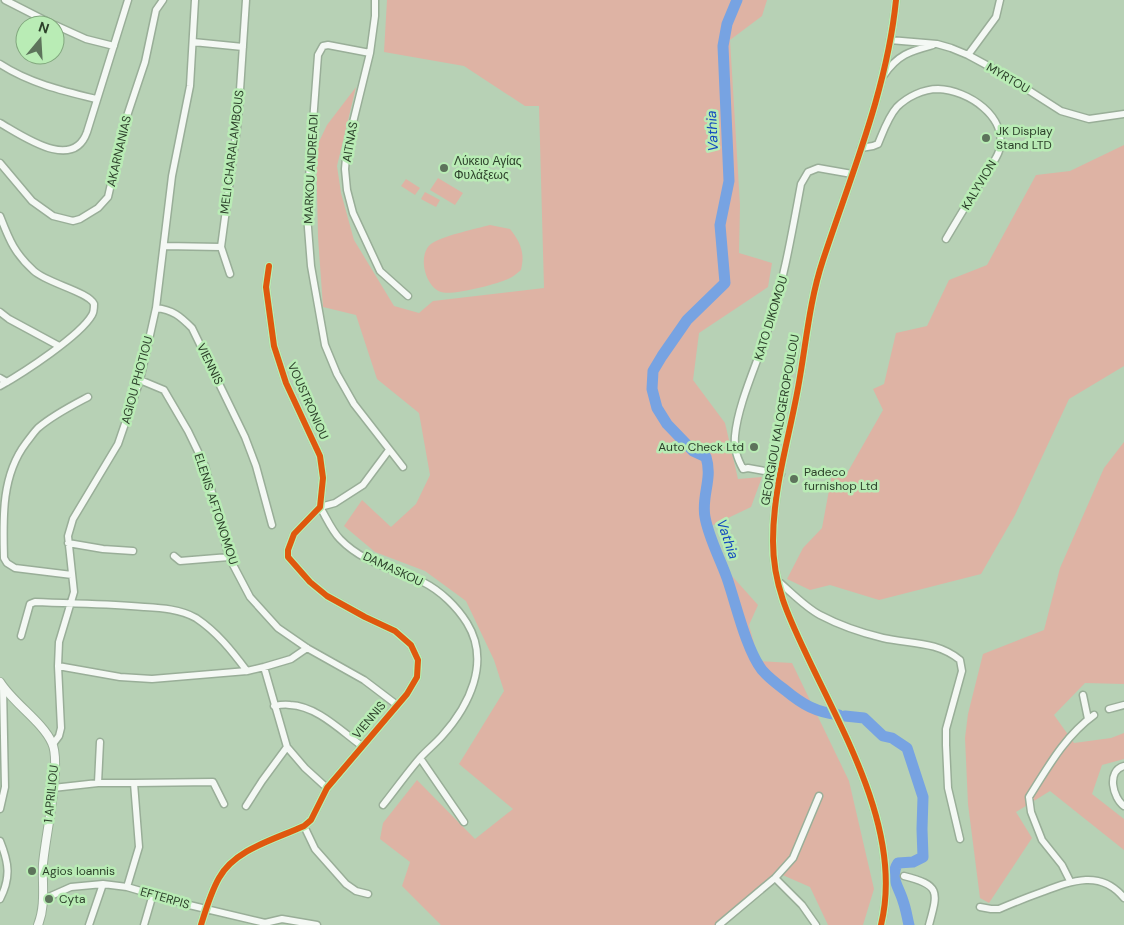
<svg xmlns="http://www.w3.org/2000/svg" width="1124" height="925" viewBox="0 0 1124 925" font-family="'DM Sans',sans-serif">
  <rect width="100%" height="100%" fill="#b7d1b5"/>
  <path fill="#deb3a4" d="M387 0H767L762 16 730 40 740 205 739 253 772 263 768 287 699 333 693 380 725 423 738 479 762 477 751 507 707 528 714 556 758 605 749 625 759 661 792 663 849 781 874 889 863 925H828L810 887 778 873 718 925H441L402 886 410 862 380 839 383 823 417 780 475 839 513 809 459 764 504 691 494 660 466 601 425 571 375 552 344 526 362 500 391 527 416 504 430 475 419 413 377 379 356 315 323 307 318 237 316 148 327 125 356 87 337 166 341 193 354 240 394 306 419 313 433 301 544 288 539 106H525L464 66 384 52Z
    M1124 145V366L1069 399 1015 515 981 574 879 600 830 585 810 590 787 579 803 548 822 528 832 474 846 475 883 410 873 389 884 384 896 333 927 326 949 280 987 265 1036 175 1070 171Z
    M438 178 463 193 455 205 430 190Z
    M406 179 420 188 415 195 401 186Z
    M425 192 440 200 436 207 421 199Z
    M490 225 510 229C521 243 525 253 521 270 517 273 513 277 508 279 498 284 451 296 441 292 424 286 416 251 434 242 447 235 475 229 490 225Z
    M1124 442V684L1085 683 1054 715 1074 743 1111 738 1124 733V759L1102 765 1092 794 1124 819V850L1050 791 1016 812 1032 838 989 903 980 898 968 804 965 738 968 714 983 654 1044 630 1060 568 1104 468Z"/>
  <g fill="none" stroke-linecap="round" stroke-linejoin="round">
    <path stroke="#77a3e2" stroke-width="2" d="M839 715 845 716"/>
    <path stroke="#77a3e2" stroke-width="11" d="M737 0 727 24 723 46 729 181 720 225 725 283 687 320 662 356 653 371 652 389 657 408 667 424 693 451 706 457C713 479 701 496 705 517 709 539 720 558 727 578 736 604 746 649 762 670 769 678 777 684 785 690 803 705 816 712 839 715
      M845 716 864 718 883 736 892 738 907 748 923 797 922 829 923 857 913 862 898 863C889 877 899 887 903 901 906 909 907 917 909 925"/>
    <defs>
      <path id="minor" d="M5 0 54 25
        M375 0V16L370 53 347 147 345 169 347 190 353 213 380 271 408 296
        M55 25 86 39 114 46
        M890 40 937 44 951 48 968 55 1005 75 1061 111 1089 119 1124 114
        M193 42 243 47
        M370 53 328 45 323 46 318 55 310 162 307 215 311 266 325 345 337 374 354 404 403 467
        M968 55 996 17 1000 0
        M0 64C29 83 63 91 96 99
        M884 75C898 54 911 51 933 45
        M0 123C23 136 73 172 87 132L128 0
        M861 148 873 146 878 144C883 132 888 117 897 107 907 97 923 89 938 89 968 90 1009 117 999 151 997 158 990 167 986 174 972 195 959 217 946 239
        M0 163 32 201 53 216 73 221 80 219 98 208 108 197 126 119 145 62 156 10 163 0
        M0 216C9 239 14 253 34 271 47 283 89 292 94 304 94 308 94 312 92 315 80 336 23 373 0 386
        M164 246 221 247 238 120 246 0
        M221 247 230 274
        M156 308C173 310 180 316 192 328L245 437 256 466 272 525
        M0 312 9 319 59 346
        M0 378 7 382
        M140 380 164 390 188 431 205 466 229 557 250 597 278 628 307 648 364 680 397 705
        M781 474 748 468 743 469C737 458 734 449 735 436 738 402 759 360 769 326 784 280 792 232 801 184L808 172 818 168 852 174
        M320 507C326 517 332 531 340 539 364 564 394 568 423 582 441 591 457 607 467 623 491 662 469 706 442 736 435 744 427 750 420 758 407 773 395 790 383 805
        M320 507 335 503 363 485 389 450
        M68 543 103 549 133 551
        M174 556 180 561 229 557
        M72 575 15 568 7 563 4 558C3 519 1 476 26 443 30 438 34 432 38 428 53 415 71 406 88 397
        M778 581C791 592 805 607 820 615 839 625 862 633 883 638 910 644 937 641 960 660L962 671 946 729V745L948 788 960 839
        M21 636 30 604 35 602C72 604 107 603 144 607 161 608 180 609 196 618 217 632 232 651 247 671
        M58 666 120 677 152 679 247 671 264 667 291 659 307 648
        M264 667 287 747 305 768 327 788
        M1083 695 1088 719
        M274 706C279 705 285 704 290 705 317 706 341 731 362 746
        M1109 709 1124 705
        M53 744 59 736 61 728 58 666 59 642 74 592 68 536 73 519 118 444 140 380 156 308 172 176 190 86 195 0
        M420 758 464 822
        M1124 766C1106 771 1113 798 1124 806
        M98 783H134
        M53 788 98 783 100 742
        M246 806 262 781 287 747
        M0 809 5 787 3 687
        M304 826 315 849 346 884 356 891 368 894
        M0 841C9 863 11 878 0 899
        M904 876C941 885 938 892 929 925
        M775 878 802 905 816 925
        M1070 881 1062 865 1042 840 1031 812 1029 797C1048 767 1065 736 1094 715
        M127 887 139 847 134 783 213 782 224 804
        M44 899 71 887 103 884 127 887 185 904 265 923 282 919 317 925
        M980 907 991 909H999C1013 903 1028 897 1042 892 1071 881 1101 869 1124 898
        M89 925 103 884
        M144 925 153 894
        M201 925C206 909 211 892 219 878 235 849 276 839 304 826L311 820 327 788 407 694 417 677 418 660 411 645 395 631 365 617 327 596 310 582 288 557V550L294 534 320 507 323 478 320 456 286 383 274 346 266 287 269 266
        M719 925 775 878 793 858 819 796
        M881 925C903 835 846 738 809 660 790 620 773 587 773 541 773 489 789 438 798 388 806 345 809 302 823 260 851 175 887 90 896 0"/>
      <path id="major" d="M0 682C13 703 43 722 52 743 62 763 45 838 43 864 42 885 46 905 38 925"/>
    </defs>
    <use href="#minor" stroke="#99ae98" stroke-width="9"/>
    <use href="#major" stroke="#99ae98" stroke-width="10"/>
    <use href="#minor" stroke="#f4f8f4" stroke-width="6"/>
    <use href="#major" stroke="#f4f8f4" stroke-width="8"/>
    <defs>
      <path id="cycleway" d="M201 925C206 909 211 892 219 878 235 849 276 839 304 826L311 820 327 788 407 694 417 677 418 660 411 645 395 631 365 617 327 596 310 582 288 557V550L294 534 320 507 323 478 320 456 286 383 274 346 266 287 269 266
        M881 925C903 835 846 738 809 660 790 620 773 587 773 541 773 489 789 438 798 388 806 345 809 302 823 260 851 175 887 90 896 0"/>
    </defs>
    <use href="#cycleway" stroke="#b9ecb5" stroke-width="9"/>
    <use href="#cycleway" stroke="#df580e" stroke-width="6"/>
  </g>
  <g fill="#5d735b" stroke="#b9ecb5" stroke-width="2">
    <circle cx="986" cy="138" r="5"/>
    <circle cx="444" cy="168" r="5"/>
    <circle cx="754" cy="447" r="5"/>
    <circle cx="794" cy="479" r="5"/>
    <circle cx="32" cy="871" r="5"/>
    <circle cx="49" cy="899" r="5"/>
  </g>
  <g text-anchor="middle" stroke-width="5" stroke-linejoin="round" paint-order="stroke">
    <g font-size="12" fill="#2c402a" stroke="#b9ecb5">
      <text transform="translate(1008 78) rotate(30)" y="4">MYRTOU</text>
      <text transform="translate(350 142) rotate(-80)" y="4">AITNAS</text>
      <text transform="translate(119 151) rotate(-77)" y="4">AKARNANIAS</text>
      <text transform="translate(232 152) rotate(-83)" y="4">MELI CHARALAMBOUS</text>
      <text transform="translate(311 169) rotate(-87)" y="4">MARKOU ANDREADI</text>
      <text transform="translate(979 185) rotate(-59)" y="4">KALYVION</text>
      <text transform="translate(771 318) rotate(-73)" y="4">KATO DIKOMOU</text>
      <text transform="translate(210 364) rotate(64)" y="4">VIENNIS</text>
      <text transform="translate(137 380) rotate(-75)" y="4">AGIOU PHOTIOU</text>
      <text transform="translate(308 401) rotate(66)" y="4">VOUSTRONIOU</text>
      <text transform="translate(780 420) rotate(-80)" y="4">GEORGIOU KALOGEROPOULOU</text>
      <text transform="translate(216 509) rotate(72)" y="4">ELENIS AFTONOMOU</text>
      <text transform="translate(393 569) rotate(25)" y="4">DAMASKOU</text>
      <text transform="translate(369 720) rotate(-50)" y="4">VIENNIS</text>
      <text transform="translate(51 794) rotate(-84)" y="4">1 APRILIOU</text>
      <text transform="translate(165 898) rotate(16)" y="4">EFTERPIS</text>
    </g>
    <g font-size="12" fill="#2c402a" stroke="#b9ecb5" text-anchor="start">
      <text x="996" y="135">JK Display<tspan x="996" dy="14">Stand LTD</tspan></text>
      <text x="454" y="165">Λύκειο Αγίας<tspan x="454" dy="14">Φυλάξεως</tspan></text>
      <text x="744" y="451" text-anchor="end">Auto Check Ltd</text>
      <text x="804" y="476">Padeco<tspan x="804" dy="14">furnishop Ltd</tspan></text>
      <text x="42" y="875">Agios Ioannis</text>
      <text x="59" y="903">Cyta</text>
    </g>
    <g font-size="14" font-style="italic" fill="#124abf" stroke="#b9ecb5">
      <text transform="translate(712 131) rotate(-93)" y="5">Vathia</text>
      <text transform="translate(728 539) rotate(71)" y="5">Vathia</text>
    </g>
  </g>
  <g transform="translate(40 40) rotate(18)"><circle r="24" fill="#b9ecb5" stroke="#81a77d"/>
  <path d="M0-4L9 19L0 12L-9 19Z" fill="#5d735b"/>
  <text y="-8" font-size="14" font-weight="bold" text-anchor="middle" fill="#2c402a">N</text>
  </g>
</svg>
